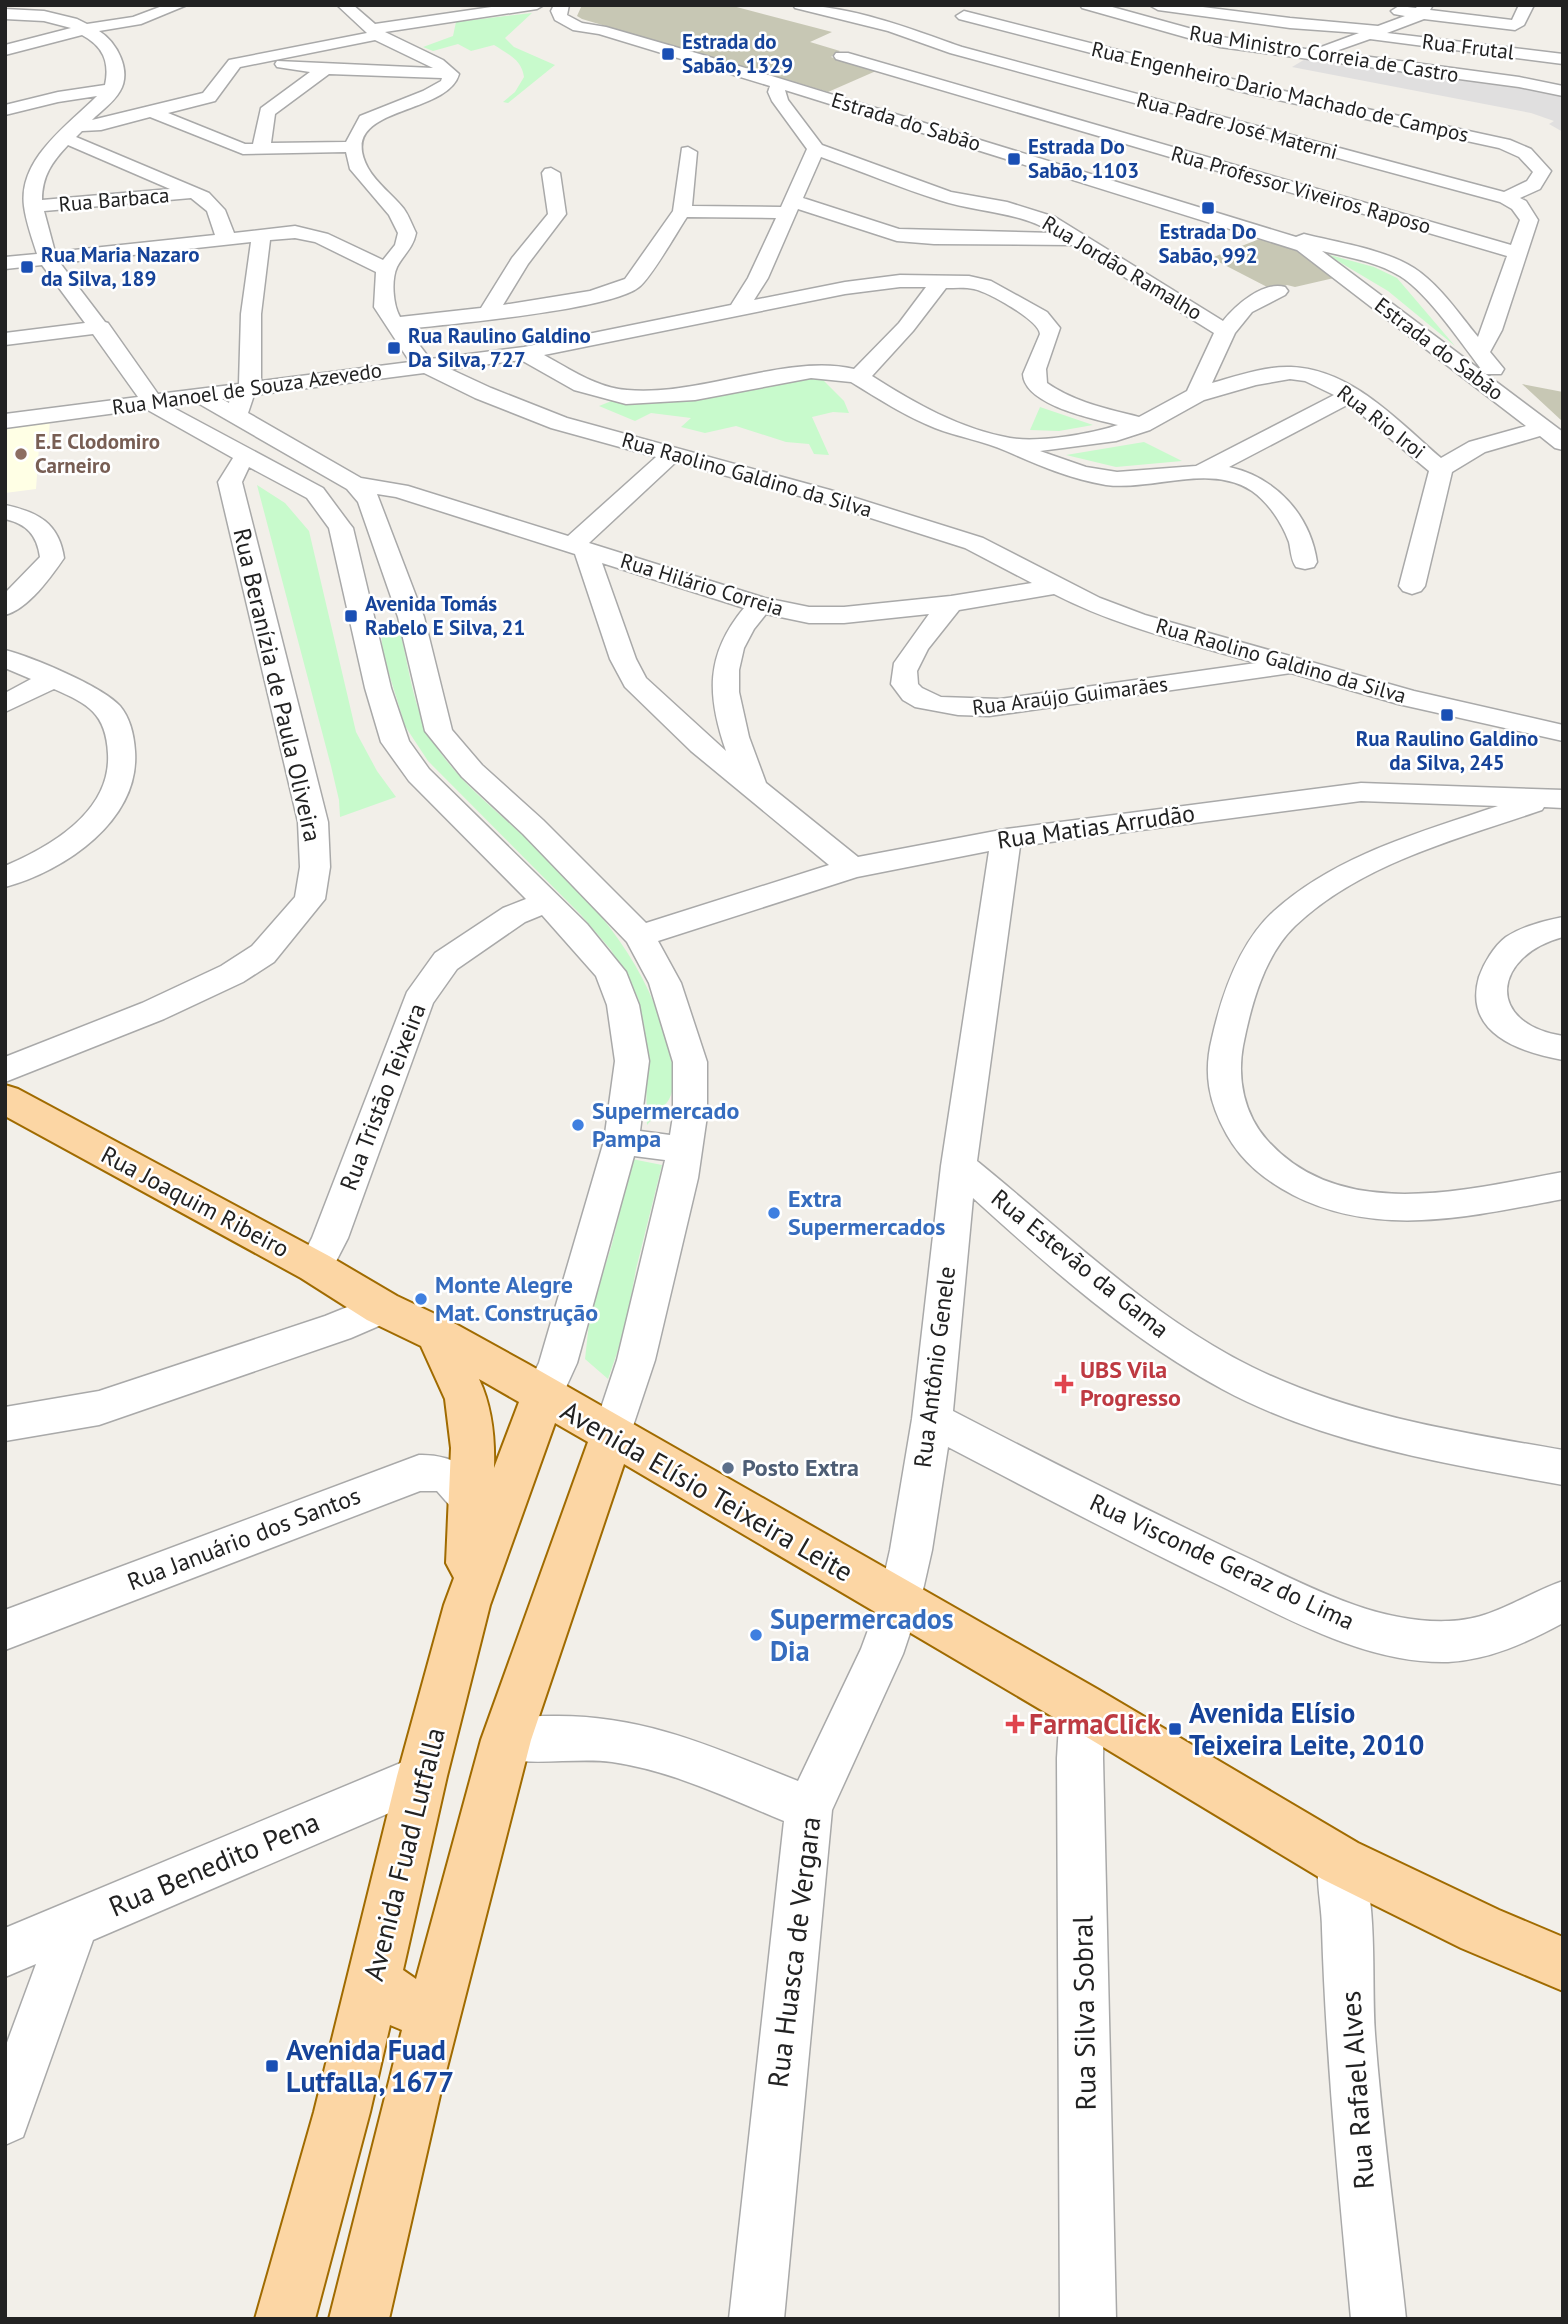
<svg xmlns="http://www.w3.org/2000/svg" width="1568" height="2324" viewBox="0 0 1568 2324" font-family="'PT Sans',sans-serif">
  <rect width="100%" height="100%" fill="#f2efe9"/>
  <path fill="#e0dfdf" d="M1312 55 1563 89V132L1549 124 1554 121 1531 113 1292 67Z"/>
  <path fill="#ffffe5" d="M50 420 48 446 39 447 36 489 5 493V426Z"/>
  <path fill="#c7c7b4" d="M582 5H729L832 32 810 42 840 51 831 57 876 71 828 92 582 19 577 16Z
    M1262 238 1292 248 1334 278 1295 287 1287 285 1273 290 1211 258Z
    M1522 384 1563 392V421H1562Z"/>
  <path fill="#c8facc" d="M532 13 505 38 514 47 555 65 508 103 503 102 515 92 524 77C522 60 508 54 494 45L471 51 458 44 433 51 423 47 453 36 456 22Z
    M1326 254 1374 267 1397 278 1455 346 1388 291Z
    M838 375 824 381 844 401 849 413 833 412 812 417 829 455 814 454 809 444 786 442 736 426 705 433 681 427 691 418 651 413 635 421 599 406 614 400 803 376Z
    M1040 407 1093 425 1059 431 1030 430Z
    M1144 442 1182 461 1116 467 1066 455Z
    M257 485 285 503 309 531 356 732 377 771 396 797 340 817 339 800 331 766Z
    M399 627C409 665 412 708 434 743 455 777 492 808 522 834 581 889 640 950 663 1029 669 1048 680 1083 668 1101 662 1109 654 1117 647 1125L645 1030 638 998 611 950 581 915 428 761 405 726 383 654 381 631Z
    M632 1159 662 1165 636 1269 625 1330 608 1379 585 1359 590 1314 612 1244Z"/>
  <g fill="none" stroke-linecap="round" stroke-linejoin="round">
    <defs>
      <path id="minor" d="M165 5H187L141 24 99 31C117 42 132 71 120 91 114 102 101 111 92 120L203 93 229 60 367 33 337 5H353L375 24 505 5H544L537 9 385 32 443 60 459 74C447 117 334 105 368 168 376 183 393 195 404 209 409 216 412 225 416 233 413 248 404 254 397 267 391 280 393 305 400 317L481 308 512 258 548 214 542 173 545 169 551 168 560 173 566 214 528 264 503 305 590 291 625 279 673 211 682 148 688 147 697 152 692 206 781 207 807 149 772 101 768 92 770 86 599 34 573 30 555 20 551 11 554 5H569L567 15 582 23 606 27 703 55 1296 237 1304 234C1339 243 1384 249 1414 268 1440 285 1459 314 1478 337L1507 256 836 59 834 56 836 53H848L1511 245 1520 220 1512 209 1500 202 950 53 888 31 795 8 793 5C850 5 908 28 962 47L1504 192 1527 181 1533 172 1519 157 1499 148 1251 94 959 19 956 16 964 11 1252 84 1510 140 1531 149 1551 171 1540 189 1520 198 1526 201 1538 220 1502 330 1490 352 1504 369 1501 374H1485C1463 346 1429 294 1400 276 1377 262 1348 257 1322 251L1563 432V450L1555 448 1540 436 1485 452 1452 472 1425 586 1421 591 1412 594 1403 591 1399 586 1429 471 1349 404 1229 467C1275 477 1310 514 1317 562L1314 567 1305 569 1296 567C1291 560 1291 551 1289 542 1282 523 1269 503 1252 491 1210 463 1152 491 1106 485 1070 479 1038 465 1006 451 984 441 958 437 935 428 905 416 879 399 851 382L811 378 695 400 626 404 574 390 521 360 450 369 491 388 567 418 830 490 983 538 1100 598 1145 615 1414 691 1563 725V741L1398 704 1291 673 989 716 958 715 915 707 903 700 891 684 894 663 929 614 844 623H809L766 614 754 629 744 648 739 670V692L749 737 766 783 858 857 1006 829 1361 783 1563 790V808L1544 807 1542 810C1458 839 1361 863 1295 926 1264 956 1251 1005 1243 1046 1237 1079 1244 1114 1267 1140 1341 1224 1468 1189 1563 1172V1199C1473 1216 1379 1239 1293 1195 1265 1180 1243 1163 1227 1135 1209 1103 1203 1074 1212 1038 1222 994 1239 943 1274 911 1336 855 1421 832 1498 806L1361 801 1020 846 977 1161C1066 1233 1149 1316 1252 1367 1349 1415 1457 1432 1563 1450V1485C1448 1464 1326 1445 1222 1389 1130 1339 1050 1268 973 1198L953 1411C1045 1459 1139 1506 1233 1551 1301 1582 1372 1624 1449 1621 1493 1620 1523 1595 1563 1581V1623C1528 1642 1489 1660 1448 1662 1363 1664 1282 1615 1208 1580 1120 1537 1034 1492 948 1447L932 1550 920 1603 903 1654 832 1810 784 2319H729L784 1821C728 1798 673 1771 612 1762 575 1757 522 1768 490 1755L483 1740 490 1725C511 1716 532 1716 554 1716 645 1715 715 1748 798 1781L861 1649 878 1603 890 1550 912 1419 941 1166 989 851 857 877 658 941 681 983 707 1062V1116L698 1178 655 1360 626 1447 612 1452 598 1447 592 1435 617 1360 665 1160 634 1156 577 1363 557 1407 543 1411 529 1407 523 1395 539 1363 604 1141 615 1061 607 1005 596 976 542 915 525 922 457 969 433 1003 348 1238 328 1277 315 1282 302 1277 297 1267 312 1238 407 992 435 953 503 908 526 899 409 781 381 742 365 688 329 528 307 498 249 467 242 482 328 822 330 867 325 899 274 962 243 982 164 1019 5 1082V1057L142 1003 221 966 252 946 295 897 300 867 298 822 218 482 233 458 146 409 5 428V414L138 397 93 334 5 345V333L85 323 42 265 5 269V257L37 254C32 238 26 222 24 206 18 159 68 125 97 96L58 102 5 115V105L58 92 105 85C110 62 103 46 82 35L5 55V45L71 28 44 21 5 19V9L44 11 77 19 87 24 133 17ZM375 40 433 68 277 61 275 64 277 67 310 72 261 108 253 144H245L168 113 215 101 240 67ZM329 74 442 78 441 81 423 91 360 116 346 142 271 143 275 114ZM785 90 1297 250 1526 426 1469 442 1441 458C1398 421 1351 369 1291 367 1265 366 1237 376 1212 383L1235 333 1252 312 1285 295 1288 291 1285 287C1263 281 1236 305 1223 321L1055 217 1007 202 951 192 822 145 788 100ZM150 117 243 154 346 152 350 169 389 215 398 233 395 245 383 260 328 234 295 226 234 233 225 210 209 193 76 137 82 131 101 130ZM68 145 170 189 42 200C42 176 52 162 68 145ZM821 157C861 171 900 188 939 200 978 213 1019 211 1054 233L899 229 803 198ZM191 198 207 211 215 235 55 252 44 211ZM798 209 897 241 934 244 1073 245 1214 333 1187 391 1139 417C1108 409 1074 402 1047 383L1046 369 1060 328 1047 312 991 281 969 276 900 275 845 282 754 300 768 278ZM687 217 776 218 748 278 731 305 524 347 430 359 407 329C450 324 611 310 639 287 651 278 677 232 687 217ZM295 238 315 242 376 272 374 307 410 362 261 381V314L270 240ZM251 242 241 314 239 384 158 394 108 323 105 322 60 263ZM900 287H926L899 323 854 369C788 353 699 397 627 390 597 388 570 369 544 355L845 294ZM946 288C955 288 965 287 974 289 988 292 1039 320 1040 334L1023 374C1024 405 1094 419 1118 425 1091 434 1038 443 1010 438 960 429 914 403 872 376L913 331ZM424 373 475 398 551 428 656 457 568 536 408 486 361 478 248 413 254 395ZM1290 379 1305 381 1334 395 1196 466 1117 472 1086 467 1040 451 1116 441 1150 430 1204 400 1256 385ZM230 398 229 403 222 399ZM196 402 347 489 358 502 398 617 425 731 462 777 523 834 627 942 649 983 673 1062V1116L670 1135 640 1131 649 1061 639 1005 626 972 587 924 429 769 409 741 391 688 353 528 349 523 323 488 170 406ZM676 462 814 500 965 548 1032 583 951 596 844 607H809L765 598 589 543ZM377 494 396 497 575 554 610 659 625 687 691 751 829 865 646 923 543 820 482 765 452 730 424 617ZM602 563 744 608C705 655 707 696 726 751L646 678 636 659ZM1054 594C1118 627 1188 643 1256 663L1000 699 941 697 922 688 918 684 917 671 928 649 959 610Z
        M1080 5H1105L1221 37 1313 50 1359 33 1290 28 1158 10 1151 6 1187 5 1290 18 1378 26 1405 16 1394 14 1391 11 1399 6 1416 8 1418 5H1433L1430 10 1512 20 1519 5H1534L1524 25 1515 30 1424 19 1387 33 1563 54V64L1370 39 1333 52 1519 77 1563 86V96L1519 87 1220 47 1082 8Z
        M5 505C38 512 59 523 64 558 51 577 28 609 5 615V593L40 557C37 535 27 524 5 519Z
        M5 650C32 657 102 686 120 706 130 718 134 735 135 751 140 820 65 871 5 887V866C52 846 111 811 108 754 106 713 88 704 54 689L5 712V693L31 679 5 668Z
        M1563 917V937C1494 955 1483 1023 1563 1036V1060C1519 1052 1463 1033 1479 977 1484 963 1494 946 1506 937 1523 926 1544 921 1563 917Z
        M382 1293 395 1297 401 1308 395 1319 351 1338 99 1425 5 1441V1407L99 1391 325 1316Z
        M419 1455C455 1454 478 1471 493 1503L487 1516 473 1521 459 1516 437 1491H420L5 1650V1610Z
        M1082 1686 1098 1692 1104 1707 1103 1758 1116 2319H1060L1057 1758 1060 1707 1066 1692Z
        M422 1754 438 1760 445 1776 438 1792 93 1940 23 2137 5 2145V2048L36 1964 5 1977V1928Z
        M1340 1837 1357 1844C1379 1899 1371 1975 1375 2034 1382 2129 1396 2224 1406 2319H1351C1339 2189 1326 2059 1322 1929 1322 1900 1312 1871 1323 1844Z"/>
      <path id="major" d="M5 1085 18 1089 329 1256 397 1296 452 1322 528 1364 1099 1690 1358 1843 1499 1910 1563 1937V1991L1461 1948 1322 1879 1065 1724 624 1464 531 1740 440 2095 389 2319H329L402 2030 390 2025 370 2112 315 2319H255L314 2112 397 1776 444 1605 454 1578 446 1563 451 1448 445 1399 421 1346 367 1320 301 1278 5 1116ZM479 1379 519 1402 494 1468C495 1437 492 1407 479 1379ZM555 1423 588 1442 481 1740 416 1979 403 1970 447 1776 490 1605Z"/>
    </defs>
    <use href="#minor" stroke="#a9a9a9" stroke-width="3"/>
    <use href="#major" stroke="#a06b00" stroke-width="4"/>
    <use href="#minor" fill="#fff" fill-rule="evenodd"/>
    <use href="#major" fill="#fcd6a4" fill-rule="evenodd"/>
  </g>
  <g fill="#1a4fb4" stroke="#fff" stroke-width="2.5">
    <rect x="661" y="47" width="14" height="14" rx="3.5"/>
    <rect x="1007" y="152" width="14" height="14" rx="3.5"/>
    <rect x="1201" y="201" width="14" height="14" rx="3.5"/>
    <rect x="20" y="260" width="14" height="14" rx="3.5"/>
    <rect x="387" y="341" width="14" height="14" rx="3.5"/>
    <rect x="344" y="609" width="14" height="14" rx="3.5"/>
    <rect x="1440" y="708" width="14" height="14" rx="3.5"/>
    <rect x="1168" y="1722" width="14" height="14" rx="3.5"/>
    <rect x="265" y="2059" width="14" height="14" rx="3.5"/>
  </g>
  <circle fill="#8d6e63" stroke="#fff" stroke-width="2.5" cx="21" cy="454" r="7"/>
  <g fill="#3f7fe0" stroke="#fff" stroke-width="2.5">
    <circle cx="578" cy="1125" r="7"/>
    <circle cx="774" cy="1213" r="7"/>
    <circle cx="421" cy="1299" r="7"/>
    <circle cx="756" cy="1635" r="7"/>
  </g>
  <g fill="#e0444e" stroke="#fff" stroke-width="2.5">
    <path d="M1060.5 1373.5h7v7h7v7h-7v7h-7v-7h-7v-7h7z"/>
    <path d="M1011.5 1713.5h7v7h7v7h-7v7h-7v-7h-7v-7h7z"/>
  </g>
  <circle fill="#5c6f8a" stroke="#fff" stroke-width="2.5" cx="728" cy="1468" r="7"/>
  <g text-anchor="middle" stroke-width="5" stroke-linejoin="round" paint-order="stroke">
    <g font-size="21" font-weight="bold" fill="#164399" stroke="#fff" text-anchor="start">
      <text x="682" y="49">Estrada do<tspan x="682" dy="24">Sabão, 1329</tspan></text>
      <text x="1028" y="154">Estrada Do<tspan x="1028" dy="24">Sabão, 1103</tspan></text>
      <text x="1208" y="239" text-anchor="middle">Estrada Do<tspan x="1208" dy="24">Sabão, 992</tspan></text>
      <text x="41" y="262">Rua Maria Nazaro<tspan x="41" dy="24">da Silva, 189</tspan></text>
      <text x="408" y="343">Rua Raulino Galdino<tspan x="408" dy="24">Da Silva, 727</tspan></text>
      <text x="365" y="611">Avenida Tomás<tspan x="365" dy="24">Rabelo E Silva, 21</tspan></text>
      <text x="1447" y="746" text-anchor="middle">Rua Raulino Galdino<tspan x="1447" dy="24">da Silva, 245</tspan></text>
    </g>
    <g font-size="21" fill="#222" stroke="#fff">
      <text transform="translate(1468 47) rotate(7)" y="7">Rua Frutal</text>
      <text transform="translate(1324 54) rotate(9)" y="7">Rua Ministro Correia de Castro</text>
      <text transform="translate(1280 92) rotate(13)" y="7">Rua Engenheiro Dario Machado de Campos</text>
      <text transform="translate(906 122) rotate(17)" y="7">Estrada do Sabão</text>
      <text transform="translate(1237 126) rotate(15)" y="7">Rua Padre José Materni</text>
      <text transform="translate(1301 190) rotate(16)" y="7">Rua Professor Viveiros Raposo</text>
      <text transform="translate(114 200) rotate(-5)" y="7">Rua Barbaca</text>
      <text transform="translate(1122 268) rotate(31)" y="7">Rua Jordão Ramalho</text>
      <text transform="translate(1439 349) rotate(37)" y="7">Estrada do Sabão</text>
      <text transform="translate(247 389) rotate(-8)" y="7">Rua Manoel de Souza Azevedo</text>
      <text transform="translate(1381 422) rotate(38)" y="7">Rua Rio Iroi</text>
      <text transform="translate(747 475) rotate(16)" y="7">Rua Raolino Galdino da Silva</text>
      <text transform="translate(702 585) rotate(17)" y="7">Rua Hilário Correia</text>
      <text transform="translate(1281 661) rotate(16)" y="7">Rua Raolino Galdino da Silva</text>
      <text transform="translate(1070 696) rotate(-7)" y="7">Rua Araújo Guimarães</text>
    </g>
    <g font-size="21" font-weight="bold" fill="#785e54" stroke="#fff" text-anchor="start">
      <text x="35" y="449">E.E Clodomiro<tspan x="35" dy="24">Carneiro</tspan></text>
    </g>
    <g font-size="24" fill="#222" stroke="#fff">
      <text transform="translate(277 685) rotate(77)" y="8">Rua Beranízia de Paula Oliveira</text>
      <text transform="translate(1096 827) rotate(-8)" y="8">Rua Matias Arrudão</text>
      <text transform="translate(383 1097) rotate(-69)" y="8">Rua Tristão Teixeira</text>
      <text transform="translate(195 1202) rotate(28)" y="8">Rua Joaquim Ribeiro</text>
      <text transform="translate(1080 1264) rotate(39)" y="8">Rua Estevão da Gama</text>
      <text transform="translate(935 1367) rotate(-83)" y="8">Rua Antônio Genele</text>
      <text transform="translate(244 1539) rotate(-21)" y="8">Rua Januário dos Santos</text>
      <text transform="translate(1222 1562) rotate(25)" y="8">Rua Visconde Geraz do Lima</text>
    </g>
    <g font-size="24" font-weight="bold" fill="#366cbe" stroke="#fff" text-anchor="start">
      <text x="592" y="1119">Supermercado<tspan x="592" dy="28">Pampa</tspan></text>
      <text x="788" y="1207">Extra<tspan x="788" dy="28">Supermercados</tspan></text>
      <text x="435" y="1293">Monte Alegre<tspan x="435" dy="28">Mat. Construção</tspan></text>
    </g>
    <g font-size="24" font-weight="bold" fill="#be3a42" stroke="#fff" text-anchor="start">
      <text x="1080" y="1378">UBS Vila<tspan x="1080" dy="28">Progresso</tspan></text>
    </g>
    <g font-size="24" font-weight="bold" fill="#4e5e75" stroke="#fff" text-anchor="start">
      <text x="742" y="1476">Posto Extra</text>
    </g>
    <g font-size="28" fill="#222" stroke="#fff">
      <text transform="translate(707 1491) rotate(30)" y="10">Avenida Elísio Teixeira Leite</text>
      <text transform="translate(404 1854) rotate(-76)" y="10">Avenida Fuad Lutfalla</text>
      <text transform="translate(214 1864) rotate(-23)" y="10">Rua Benedito Pena</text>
      <text transform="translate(794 1952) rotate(-83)" y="10">Rua Huasca de Vergara</text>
      <text transform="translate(1084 2013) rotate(-91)" y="10">Rua Silva Sobral</text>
      <text transform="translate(1357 2090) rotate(-94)" y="10">Rua Rafael Alves</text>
    </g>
    <g font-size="28" font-weight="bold" fill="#366cbe" stroke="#fff" text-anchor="start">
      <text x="770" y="1629">Supermercados<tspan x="770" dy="32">Dia</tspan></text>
    </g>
    <g font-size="28" font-weight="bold" fill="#164399" stroke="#fff" text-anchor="start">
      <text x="1189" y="1723">Avenida Elísio<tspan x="1189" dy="32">Teixeira Leite, 2010</tspan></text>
      <text x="286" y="2060">Avenida Fuad<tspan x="286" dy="32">Lutfalla, 1677</tspan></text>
    </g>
    <g font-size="28" font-weight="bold" fill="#be3a42" stroke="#fff" text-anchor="start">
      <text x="1029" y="1734">FarmaClick</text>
    </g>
  </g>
  <rect width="1568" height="2324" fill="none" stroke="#222222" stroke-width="14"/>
</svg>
